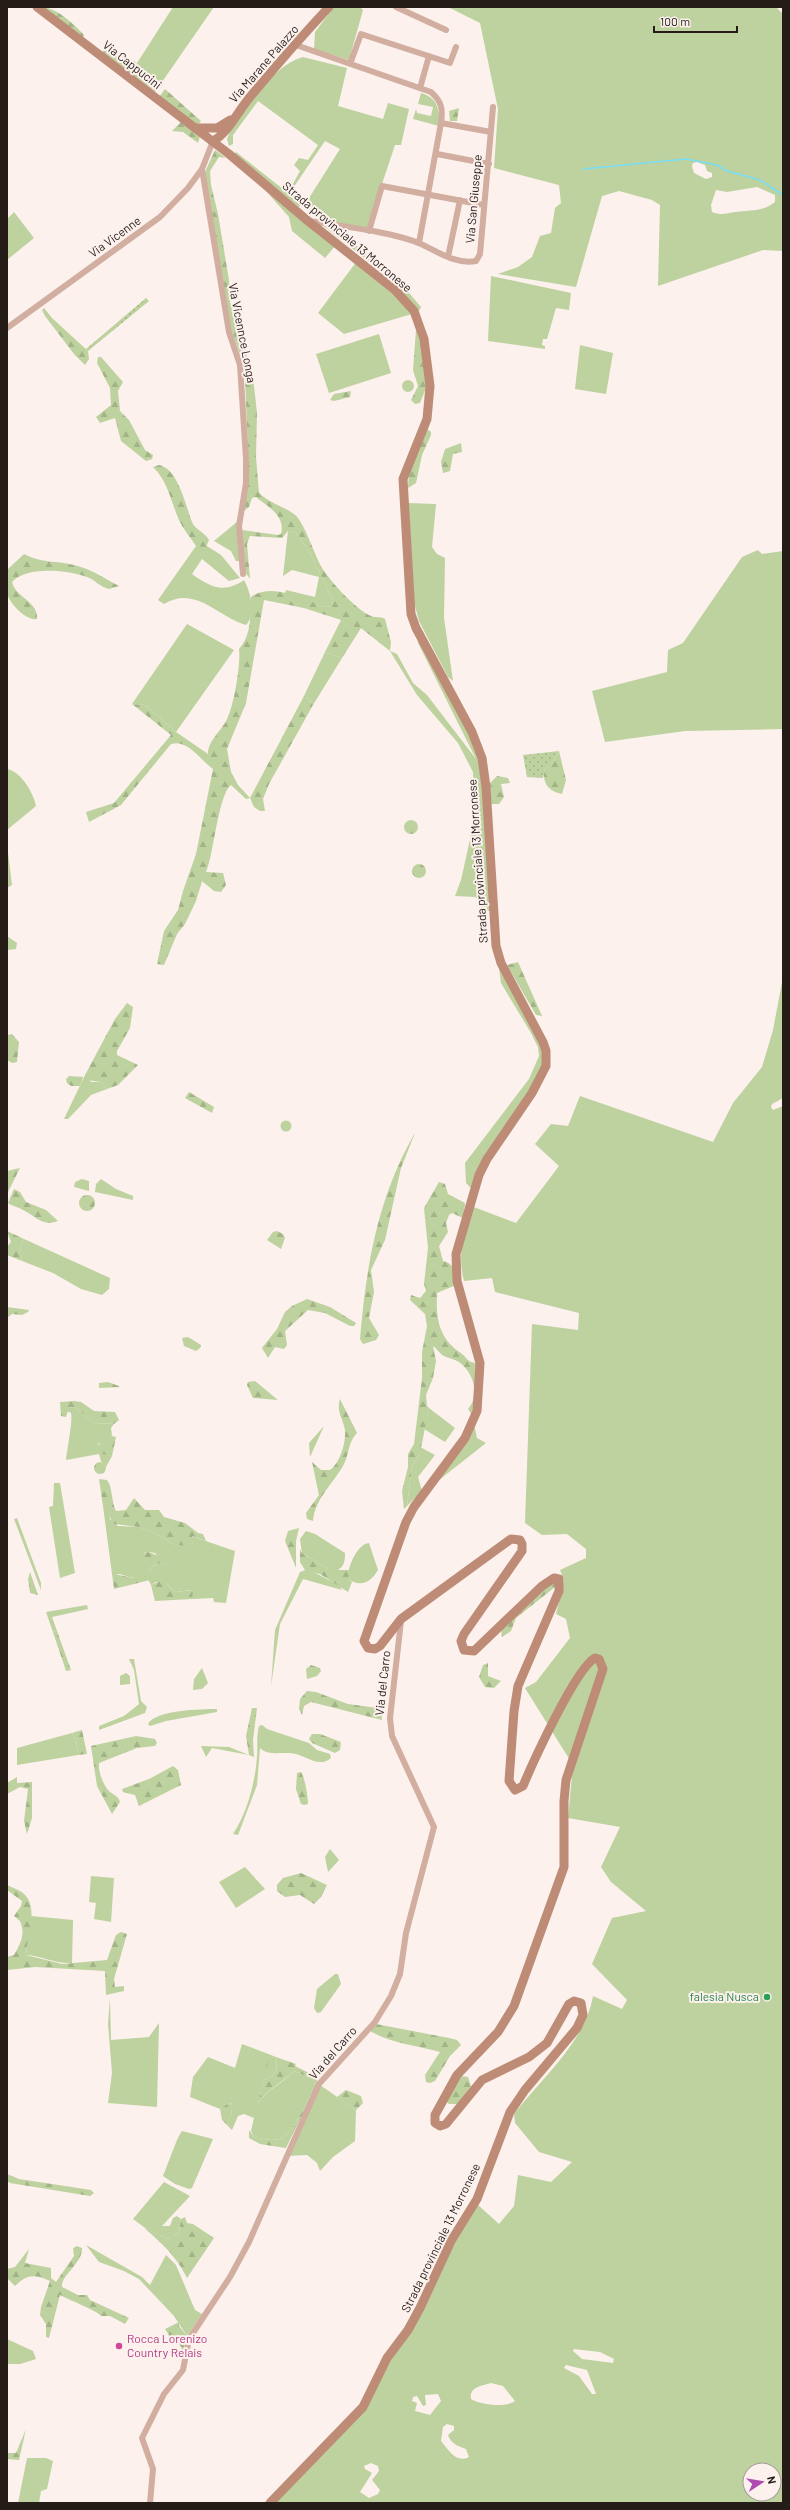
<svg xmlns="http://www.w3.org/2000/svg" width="790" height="2510" viewBox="0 0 790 2510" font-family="Barlow,sans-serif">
  <defs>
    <pattern id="forest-firs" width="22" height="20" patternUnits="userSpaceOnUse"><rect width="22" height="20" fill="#bdd29e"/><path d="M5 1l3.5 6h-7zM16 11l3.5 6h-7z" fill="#a2b487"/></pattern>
    <pattern id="park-dots" width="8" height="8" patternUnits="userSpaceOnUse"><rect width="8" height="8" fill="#bdd29e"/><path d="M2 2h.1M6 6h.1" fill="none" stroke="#a2b487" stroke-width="1.8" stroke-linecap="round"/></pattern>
  </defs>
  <rect width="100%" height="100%" fill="#fcf1ed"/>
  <path fill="#bdd29e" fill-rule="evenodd" d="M173 7H214L155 92 130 74Z
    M334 7H360L363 10 349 60 314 49 315 32Z
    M448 7H776L783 14V251L763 250 658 286 660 205 652 200 619 191 602 196 576 287 498 274 518 267 532 257 540 236 551 233 555 208 561 203 559 185 494 168 498 109 480 23ZM697 162 705 165 707 171 712 173V177L706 179 694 173 692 166 693 163ZM757 187 775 195V202C762 212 751 210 736 212 726 213 722 216 712 212L711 205 716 190 727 192Z
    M303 57 347 68 338 106 383 119 388 103 409 109 401 145H395L367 229 328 222 304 206 340 149 325 141 289 194 302 204 299 207 233 155 236 152 288 193 300 171 294 165 299 158 308 160 318 145 258 101 233 135V144L229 146 227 139 231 129C249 104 272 66 303 57Z
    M421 93C438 98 440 110 439 126L413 119 416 109 417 113 431 116 433 107 418 104Z
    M266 191 336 245 325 258 292 231 289 217Z
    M14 212 34 238 7 260V219Z
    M321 224 343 229H334L381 264 398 280 421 307 419 311 386 275Z
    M357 261 379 278 412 314 344 334 318 313Z
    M491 276 571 293 569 310 556 308 547 339H543L542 345 545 346V349L488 341Z
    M379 334 391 373 329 393 316 354Z
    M580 345 613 353 606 394 575 389Z
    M402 386a6 6 0 1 1 12 0a6 6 0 1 1-12 0Z
    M408 503 436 504 432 547 437 554 445 558 444 618 453 681 448 677 419 621 414 602Z
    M238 521 240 561H236L231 551 214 541Z
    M288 531 295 532 309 551 333 601 332 606 324 607 285 594 286 590 315 597 319 577 292 570 283 576Z
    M196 546H207L221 555 240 578 229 581 202 559 192 574C210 587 224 594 244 580 251 593 256 614 246 625 217 616 195 585 164 604L158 600Z
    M758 550 762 554 783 551V729L685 731 605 742 592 691 667 672 668 650 683 643 742 557Z
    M187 624 234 650 176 732 145 705 132 704Z
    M419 638 464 720 482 769 490 911 483 910 480 902 475 897 455 896 461 880 475 817 473 772 458 743 417 695 390 651 397 654 413 683 427 695 476 759 418 643Z
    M325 652 342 658 313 705 309 699 304 696Z
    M7 769C21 771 34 794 36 806L7 830Z
    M7 844 12 885 7 888Z
    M498 960 545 1051 542 1072 471 1188 466 1183 465 1163 529 1079 539 1056 538 1047 531 1033 501 983Z
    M783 977V1098L772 1104 771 1107 773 1110 783 1106V2503H275L343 2432 477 2204 499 2224 514 2206 518 2175 551 2182 572 2162 539 2152 515 2123 514 2114C541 2079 585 2042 593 1996L622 2009 627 2000 592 1964 612 1918 646 1911 611 1882 601 1867 620 1827 568 1818 573 1765 525 1688 536 1682 570 1638 566 1619 556 1614 564 1580 560 1570 586 1558V1549L567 1534 542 1535 525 1523 532 1324 578 1330 579 1313 495 1292 492 1278 464 1281C457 1254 464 1232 471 1206L516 1223 559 1166 535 1144 551 1124 568 1126 580 1096 713 1142 733 1103 762 1067 773 1030ZM574 2349 600 2352 614 2359 613 2363 582 2359 573 2351ZM566 2365 587 2370 596 2394H592L579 2376 564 2368ZM491 2383 503 2386 515 2401C505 2408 481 2405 471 2399 469 2387 481 2386 491 2383ZM438 2394 441 2401 430 2415 415 2411 417 2403 412 2401 413 2397 417 2396 423 2406 426 2405 425 2395ZM447 2424 454 2426V2430L448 2435C451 2444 458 2446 466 2449L469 2457C456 2464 448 2449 441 2441L443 2427ZM371 2463 378 2466 379 2471 372 2480 380 2490 378 2494 369 2498 360 2492 372 2473 365 2469 364 2466ZM750 2470H774V2494H750Z
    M85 1075 91 1082H101L107 1089 91 1095 68 1119H64Z
    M280.5 1126a5.5 5.5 0 1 1 11 0a5.5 5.5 0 1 1-11 0Z
    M101 1179 116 1189 133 1196V1200L95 1192 96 1184Z
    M24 1239 110 1278 109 1289 102 1295 81 1289 53 1273 22 1261 20 1247Z
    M74 1407 95 1423 114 1424 111 1428 112 1436 98 1444 103 1453 112 1456 106 1467 101 1461 99 1454 66 1460C67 1449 73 1421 71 1413L67 1411 69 1408Z
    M429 1408 455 1428 445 1442 424 1429Z
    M474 1424 477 1438 486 1443 434 1484Z
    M324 1426 310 1457 309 1443Z
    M420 1447 435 1455 418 1477 422 1491 407 1506 412 1466 420 1453Z
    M54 1483H60L75 1573 60 1578 49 1507 53 1506Z
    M103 1506 108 1511 110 1519 118 1526 139 1527 155 1533 173 1544 193 1546 191 1536 235 1551 226 1603 214 1602 213 1598 192 1599V1590L175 1592 167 1584 156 1582 151 1585 147 1577H129L120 1574H112ZM148 1552 155 1553 167 1566 160 1563 151 1567 149 1572 144 1553Z
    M17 1518 41 1583V1590L14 1519Z
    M306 1531 315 1534 345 1553C345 1562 344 1567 336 1571L330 1570 302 1553 300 1539Z
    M369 1543 378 1570C371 1582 361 1588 348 1579 347 1568 357 1544 369 1543Z
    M308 1569 340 1586 342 1590 303 1579 280 1624 271 1686 275 1630 300 1572Z
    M87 1605 88 1609 52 1617 57 1631 53 1632 46 1612Z
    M129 1659H134L141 1701 147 1707 145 1713 99 1730V1726L124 1716 139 1704 134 1670Z
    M202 1668 208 1683 202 1689 193 1690 194 1679Z
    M126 1673 130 1676V1684L120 1685V1676Z
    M217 1709V1712L166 1721 150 1726 148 1724C155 1710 202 1709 217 1709Z
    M262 1725 267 1729 309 1743 317 1750 330 1754 331 1758C319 1768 308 1757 296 1754 285 1751 269 1757 260 1748L257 1785 238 1835 233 1834C247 1813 255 1783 257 1757 258 1747 256 1737 259 1726Z
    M72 1733 76 1740 78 1755 17 1765V1748Z
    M201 1746 229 1747 249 1755 212 1748 206 1757Z
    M330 1849 339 1860 328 1872 325 1857Z
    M245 1867 265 1889 236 1908 219 1882Z
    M91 1876 114 1878 111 1922 94 1919 96 1903 89 1902Z
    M31 1916 73 1920 72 1963C55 1964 43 1956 26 1955Z
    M335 1974H338L341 1984 321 2012 317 2013 314 2008 317 1989Z
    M110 1998 111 2040 149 2037 159 2023 157 2107 108 2103 112 2073 108 2024Z
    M242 2044 276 2057C278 2071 277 2074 264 2080L258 2104C267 2089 282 2084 294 2071L313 2079 316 2083C310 2096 294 2132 282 2138 274 2142 262 2139 254 2137L251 2131 254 2118 244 2114 238 2116 232 2130 226 2124C231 2118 233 2111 231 2103L220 2109 190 2097 193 2077 208 2057 235 2068Z
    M320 2085 356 2110 355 2141 333 2157 320 2171 317 2163 307 2155 288 2156Z
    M182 2131 213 2139 192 2188 189 2189 175 2184 163 2176C167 2167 177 2137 182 2131Z
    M164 2182 190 2196 162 2226H170L173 2218 177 2216 181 2219 179 2232 169 2239 148 2230 133 2219Z
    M86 2245 142 2277 150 2285 166 2255 176 2265 195 2310 202 2314 187 2336 174 2316 139 2279 124 2271 99 2262Z
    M7 2339 33 2351 36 2359 20 2364H7Z
    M27 2458H46L53 2461 47 2489 41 2491 39 2503H18Z"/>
  <path fill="url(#forest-firs)" d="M41 7C56 7 74 24 84 35L82 38Z
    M105 48 136 62 130 74 102 53Z
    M165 89 201 121 197 126 159 97Z
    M459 108 457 121H450L449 111Z
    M181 122 200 136 198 143 183 132 172 131Z
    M215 150 226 158 219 157 210 171 211 185 218 214 229 280 230 302 253 377 257 413 256 457 259 493C269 503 283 506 294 514 304 521 314 554 321 566 328 579 356 610 371 616 375 618 380 616 385 619L391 642 390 651 361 628 342 658 325 652 341 620 304 608 264 600 246 703 227 749 231 772 238 785 250 798 304 696 309 699 313 705 269 784 263 799 265 811H260L254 807 250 798 246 799 231 785C218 795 214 854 206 872L223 873 226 885 221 892 214 891 202 881 196 901 185 924 177 934 164 965 157 964 164 931 178 910 183 891 196 854 213 769C200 760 188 739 171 744L121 805 89 822 86 812 114 803 171 735 132 704 145 705 176 732 208 754C208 740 221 732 227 719 234 706 241 663 239 649 252 635 250 615 251 597 271 582 304 599 324 607L332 606 333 601 309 551 295 532 288 531 282 538 250 536 247 544 250 579 245 572 242 530 278 535 281 534C286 516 268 507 256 497L252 498 249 507 244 511 249 476 245 378 241 357 231 329 205 172Z
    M44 308 52 318 88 351 89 359 85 365 74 354 45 316 42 310Z
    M416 330 421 334 426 388 420 403 415 404 411 400 418 386 413 370Z
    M98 357H101L123 382 118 391 120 411 129 420 145 450 153 455 152 459 146 461 121 441 115 418 100 423 96 417 111 405 110 388 97 363Z
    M351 391 350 397 334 401 330 400 334 394Z
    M425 427 431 432V435L422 455 416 483 408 488 409 471Z
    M461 443 462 452 453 454 450 471 443 473 441 462 445 449Z
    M159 465C178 468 186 507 192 522 195 530 205 532 209 540L206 547 196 546C191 538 183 529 179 520 171 502 168 481 153 467Z
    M24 554C44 564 54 560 74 565 91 569 104 578 119 586L109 589C100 587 95 580 87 577 67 570 27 566 12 582 15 597 39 602 37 619 26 621 9 603 7 593 6 586 7 577 7 570Z
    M559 751 566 780 562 794C549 792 541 782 545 769L551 765Z
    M497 776 508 778 510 783 501 784 504 797 499 804H491L490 783Z
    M404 827a7 7 0 1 1 14 0a7 7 0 1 1-14 0Z
    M412 871a7 7 0 1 1 14 0a7 7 0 1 1-14 0Z
    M7 936 17 943 16 949 7 950Z
    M518 962 542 1016 536 1015 507 965Z
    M127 1003 133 1007 130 1028 117 1051V1055L138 1065 118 1085 107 1089 101 1082 87 1080 85 1075 115 1019Z
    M12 1034 19 1042 17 1062 12 1063 7 1060V1035Z
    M69 1076 83 1077 80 1086H71L67 1083 66 1079Z
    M189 1092 214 1107 212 1113 185 1098Z
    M415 1133 401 1168 385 1240 371 1270 374 1292 369 1318 379 1335 376 1340 363 1344 360 1339C366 1267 378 1196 415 1133Z
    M20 1168 7 1194V1171Z
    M82 1179 89 1181V1191L74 1187 75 1182Z
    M439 1182 445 1184 448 1194 465 1203 463 1218 452 1213 449 1215 446 1223 448 1232 439 1246 443 1261C456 1264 455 1274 456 1285L437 1293C436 1317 438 1336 458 1351 470 1359 463 1360 478 1364L472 1415 468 1409C480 1395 474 1373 459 1362 454 1359 447 1358 442 1355 439 1352 436 1348 433 1346L436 1361 433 1378 426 1395 427 1406 429 1408 420 1453 412 1466 407 1506 404 1509 402 1491 408 1467V1454L414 1444 422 1378V1352L427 1326 425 1314 410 1300 411 1295 420 1298 426 1291 424 1284 428 1248 424 1208Z
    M14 1189 20 1192 26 1202 46 1210 58 1221C42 1227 36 1216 23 1210 18 1207 12 1206 8 1203Z
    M79 1203a8 8 0 1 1 16 0a8 8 0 1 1-16 0Z
    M7 1231 24 1239 20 1247 22 1261 7 1255V1247L11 1242Z
    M277 1231 283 1234 285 1238 281 1249 267 1240 273 1232Z
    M307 1299 330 1307 356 1323 354 1326H350L325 1313 308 1310 285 1331 287 1345 284 1349 275 1347 268 1358 262 1348 277 1329 285 1312 292 1306Z
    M7 1307 29 1310 28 1312 22 1315 12 1314 7 1318Z
    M188 1337 201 1345 200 1348 196 1351 184 1346 182 1338Z
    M255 1381 278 1400 253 1398 247 1385 248 1382Z
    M108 1382 119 1386 120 1387 99 1388V1383Z
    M340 1399 357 1433C348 1442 349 1454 344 1464 334 1483 315 1498 313 1521L307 1519 306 1513 319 1495 312 1462 321 1470H330C340 1463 346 1443 345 1430 343 1419 336 1411 340 1399Z
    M74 1401 81 1402 94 1411 115 1412 119 1420 114 1424 95 1423 74 1407 69 1408 66 1417 61 1416 60 1402Z
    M112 1436 116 1437 112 1456 103 1454 97 1448 102 1440Z
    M94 1468a6 6 0 1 1 12 0a6 6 0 1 1-12 0Z
    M99 1479 107 1480C113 1488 111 1501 116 1511L126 1510 134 1498 145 1510H159L164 1517 185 1523 198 1533 203 1534 206 1541 192 1536 193 1547 173 1544 155 1533 139 1527 114 1524 103 1506Z
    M299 1528 296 1541V1568L285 1541 288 1531Z
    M300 1549 302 1553 330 1570H349L348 1579 352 1582 348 1592 320 1574 305 1570 300 1562Z
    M148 1552 167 1559 169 1562 167 1566 160 1563 151 1567 149 1572 142 1559 145 1553Z
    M30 1572 38 1595 30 1593 28 1579Z
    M112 1574C119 1574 122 1576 128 1577 137 1579 143 1572 150 1580L114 1589Z
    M163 1580 175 1592 193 1590 192 1599 155 1601 151 1585Z
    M556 1580 555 1587 516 1618 511 1631 502 1637 501 1629 553 1581Z
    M57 1631 71 1670 66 1671 53 1632Z
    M488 1663V1676L501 1681 494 1688 485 1687 479 1677 483 1665Z
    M311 1665 320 1668 321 1671 317 1676 307 1679 306 1669Z
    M307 1691 316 1692 348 1704 378 1708 381 1710 382 1720 311 1702 304 1706 302 1715 299 1709 300 1699Z
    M252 1708H257L253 1740 254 1757 249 1755 246 1736Z
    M82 1730 87 1754 78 1755 76 1740 72 1733Z
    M312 1734H320L341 1742 340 1750 335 1753 312 1743 309 1739Z
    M136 1736 155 1739 157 1743 155 1746 137 1748 99 1763C98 1771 103 1785 109 1791 114 1796 118 1795 120 1802L112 1814 97 1786 91 1746Z
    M173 1766 178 1770 181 1785 139 1806 135 1795 123 1792 122 1789 149 1779Z
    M301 1772C305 1778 308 1797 308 1804L304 1805 301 1804 296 1789 297 1773Z
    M17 1777V1783L32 1782V1818L27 1834 24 1821 28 1789 20 1787 7 1794V1783Z
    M301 1873 327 1885 321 1897 314 1904 300 1895 285 1897 277 1891V1885L283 1878Z
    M7 1885C13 1888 22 1891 26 1896 38 1911 27 1939 26 1955L62 1964 107 1960 116 1935 121 1932 127 1934 114 1979 115 1987 124 1986V1991L106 1995 105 1971 35 1967 7 1970V1957L14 1955C20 1944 26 1935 20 1921L14 1916 21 1906 22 1901 7 1890Z
    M376 2024 449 2038 457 2040 461 2045 450 2056 435 2081 430 2083 426 2082 425 2075 440 2052C416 2045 392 2044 370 2031Z
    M276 2057 296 2064 295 2066 315 2076 318 2083 286 2148 260 2144 249 2138V2130L254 2137C262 2139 274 2142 282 2138 294 2132 310 2096 316 2083L313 2079 294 2071C281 2084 266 2089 257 2106L264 2080C277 2074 278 2071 276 2057Z
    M269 2060 266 2069 261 2072 255 2070 256 2066Z
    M461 2076 468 2077 471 2086 458 2104H449L446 2101Z
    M346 2090 361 2096 363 2103 356 2110 337 2097Z
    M229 2103 232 2105C232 2112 231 2119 226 2124L222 2120 220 2109Z
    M7 2174 19 2179 91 2190 94 2193 90 2196 10 2183 7 2181Z
    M185 2217 187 2223 193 2224 214 2238 187 2278C177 2257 162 2243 144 2228L169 2239 179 2232 181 2219Z
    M77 2246 82 2248C83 2263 60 2276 62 2287L78 2295H87L90 2300 129 2318 125 2324 110 2316H101C98 2311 67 2299 60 2295L49 2338 46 2337V2324L40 2315 41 2307 50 2281C35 2274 27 2274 15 2286L7 2278V2269L15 2267 29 2249 25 2263 51 2268V2278L56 2282 74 2256 73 2248Z
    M179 2322V2326L187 2336 183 2351 179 2343 168 2342 169 2335 165 2329Z
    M26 2429 19 2460 7 2459V2453H16Z"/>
  <path fill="url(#park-dots)" d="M146 298 149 301 88 351 86 349Z
    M559 751 551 765 545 769 543 778 527 777 523 755Z"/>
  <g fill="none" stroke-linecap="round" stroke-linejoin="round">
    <path stroke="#78def7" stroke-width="1.5" d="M583 169 686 159 717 165 727 171 760 180 783 195"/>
    <path stroke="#d1ae9f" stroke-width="6" d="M396 7 446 30
      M296 45 431 92C442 102 443 109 441 123L419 243
      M350 64 361 34 450 63 456 47
      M420 88 429 56
      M441 123 491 132
      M437 154 489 164
      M202 169 229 332 240 365 246 459V483L239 526 243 574
      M309 221C341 226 393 232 421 244 438 252 457 265 476 261L480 254 493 107
      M369 231 382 186 484 205
      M448 257 460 200
      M7 328 160 217 188 188 202 169 213 141
      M150 2503 153 2469 142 2438 164 2394 183 2370 189 2339 230 2277 249 2242 319 2084 375 2022 391 1996 400 1974 406 1933 434 1827 392 1736 390 1718 401 1621"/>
    <path stroke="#be8c76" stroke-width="9" d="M37 7 229 154 308 221 395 290 414 311 424 339 430 386 427 419 403 479 411 614 416 628 472 732 482 758 486 787 496 946 501 963 543 1042 546 1051V1066L532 1093 487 1159 479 1175 456 1254 457 1281 480 1363 477 1411 465 1438 414 1507 406 1522 364 1641 368 1648 375 1649 380 1646 401 1619 511 1539 520 1540 522 1544V1551L464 1634 461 1641 464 1650 474 1651 542 1586 554 1578 559 1579V1591L518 1686 514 1711 509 1781 515 1790 523 1786C533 1762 576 1668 595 1658L599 1659 603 1669 566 1780 564 1801V1867L514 2006 498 2032 457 2075 435 2115V2123L440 2126 446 2124 482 2080 529 2057 547 2043 569 2004 574 2001 581 2003 583 2015 577 2028 525 2090 510 2112 477 2199 451 2241 420 2308 408 2330 387 2358 363 2407 270 2503
      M196 128H217L230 120
      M213 141C228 133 238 111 250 97 275 67 302 36 329 7"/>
  </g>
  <circle fill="#2e9e5b" stroke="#fcf1ed" stroke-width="1.5" cx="767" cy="1997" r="4"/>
  <circle fill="#d1479c" stroke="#fcf1ed" stroke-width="1.5" cx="119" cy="2346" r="4"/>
  <g text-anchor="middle" stroke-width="4" stroke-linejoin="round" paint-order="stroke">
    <g font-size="12" fill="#251c18" stroke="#fcf1ed">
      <text transform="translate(264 64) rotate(-49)" y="4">Via Marane Palazzo</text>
      <text transform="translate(132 65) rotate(38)" y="4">Via Cappucini</text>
      <text transform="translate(474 199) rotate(-85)" y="4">Via San Giuseppe</text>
      <text transform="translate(115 237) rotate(-36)" y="4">Via Vicenne</text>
      <text transform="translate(347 237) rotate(40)" y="4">Strada provinciale 13 Morronese</text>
      <text transform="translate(242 333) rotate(79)" y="4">Via Vicennce Longa</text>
      <text transform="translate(478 861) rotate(-94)" y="4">Strada provinciale 13 Morronese</text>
      <text transform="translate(383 1683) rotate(-84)" y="4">Via del Carro</text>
      <text transform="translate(333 2053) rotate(-49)" y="4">Via del Carro</text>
      <text transform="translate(441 2238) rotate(-64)" y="4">Strada provinciale 13 Morronese</text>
    </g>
    <g font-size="12" fill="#27864d" stroke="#fcf1ed" text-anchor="end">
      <text x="759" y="2001">falesia Nusca</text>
    </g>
    <g font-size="12" fill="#b23c85" stroke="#fcf1ed" text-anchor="start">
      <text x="127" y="2343">Rocca Lorenizo<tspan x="127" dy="14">Country Relais</tspan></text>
    </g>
  </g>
  <rect width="790" height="2510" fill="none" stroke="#251c18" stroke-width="16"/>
  <g transform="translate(762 2482) rotate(78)"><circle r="19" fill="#fcf1ed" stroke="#a69c98"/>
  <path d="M0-3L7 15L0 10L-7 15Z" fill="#af4bb1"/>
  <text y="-6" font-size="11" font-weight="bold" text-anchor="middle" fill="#251c18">N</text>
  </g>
  <path d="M654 26v6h83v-6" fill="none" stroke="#251c18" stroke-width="2"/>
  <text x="660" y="26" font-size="12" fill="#251c18" stroke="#fcf1ed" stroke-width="3" paint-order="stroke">100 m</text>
</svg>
